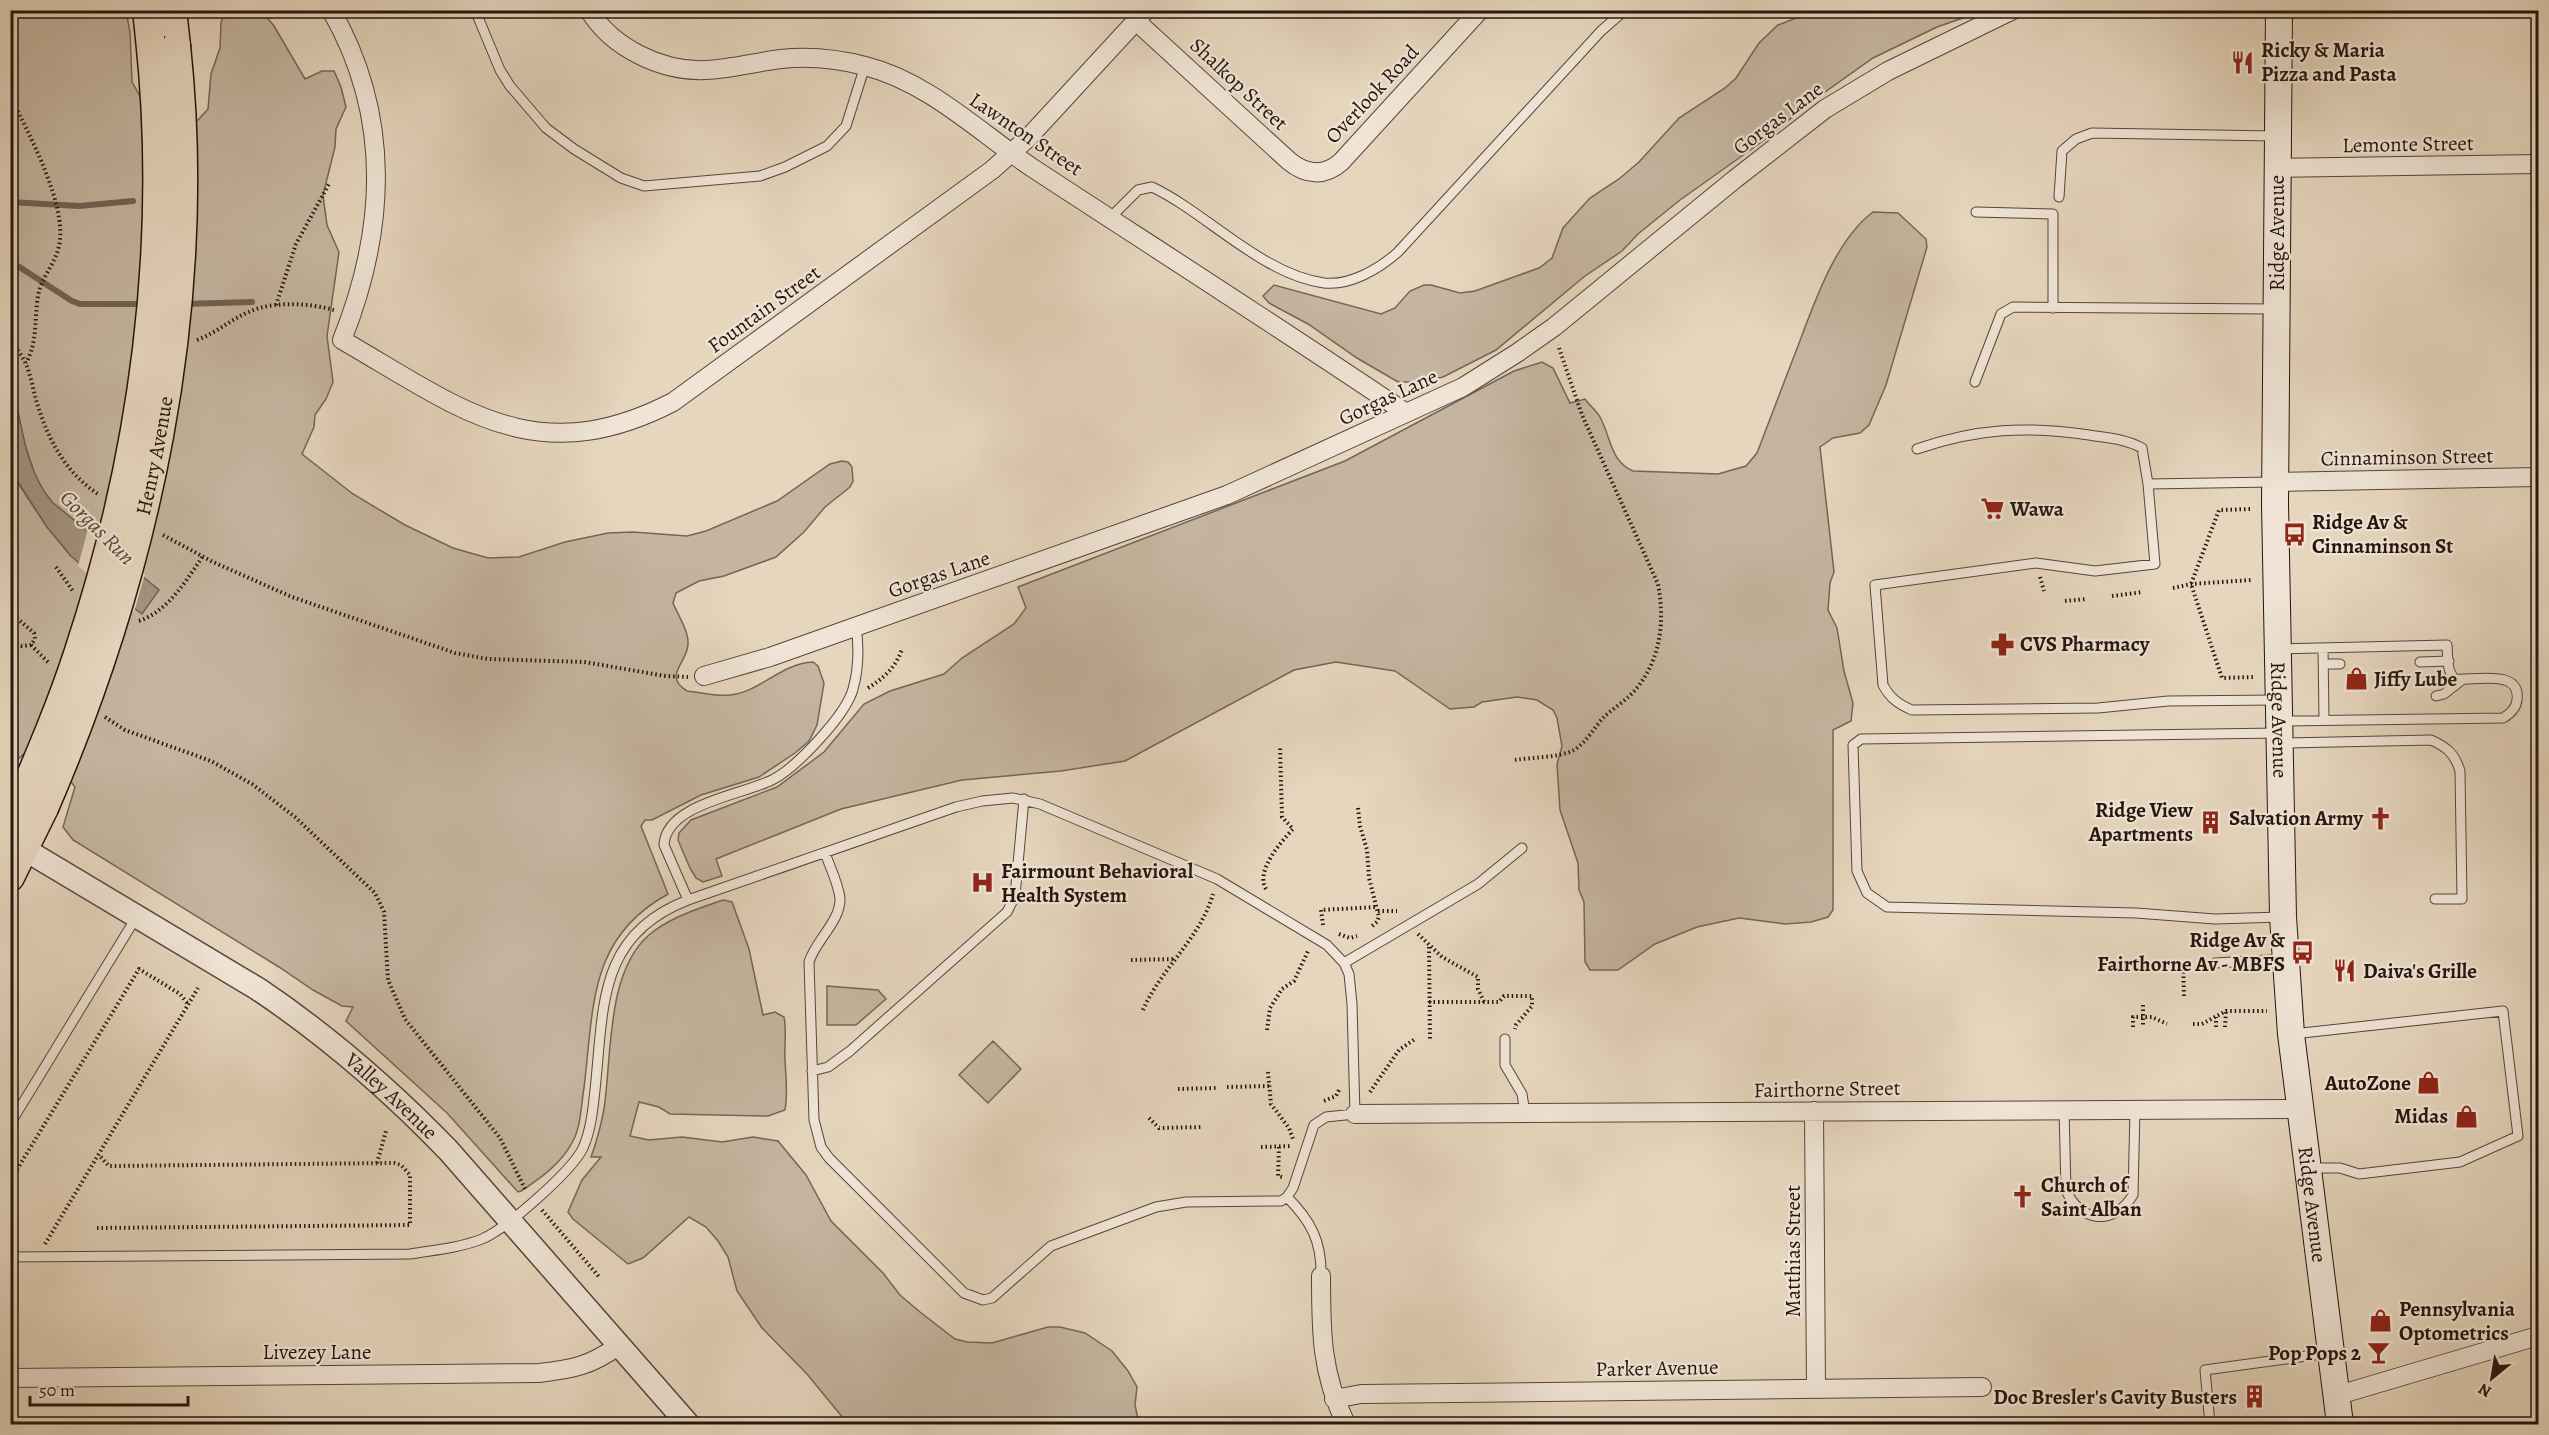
<svg xmlns="http://www.w3.org/2000/svg" width="2549" height="1435" viewBox="0 0 2549 1435" font-family="Alegreya,serif">
  <rect width="100%" height="100%" fill="#e6d6be"/>
  <filter id="stains"><feTurbulence type="fractalNoise" baseFrequency=".00333" numOctaves="4"/><feColorMatrix values="0 0 0 0 .2 0 0 0 0 .09 0 0 0 0 .02 0 0 0 .5 -.17"/></filter>
  <radialGradient id="worn" r=".72"><stop offset=".6" stop-color="#630" stop-opacity="0"/><stop offset="1" stop-color="#630" stop-opacity=".3"/></radialGradient>
  <path fill="#c5b5a0" stroke="#756557" stroke-width="1.5" d="M11 10 126 11 130 32 132 82 148 110 177 123 198 120 208 109 211 74 220 48 221 23 224 11H262L274 26 305 79 322 71H334L341 87 346 107 336 129 335 147 323 195 327 225 339 252 327 336 333 382 326 399 315 415 314 427 302 454 353 494 405 525 453 548 488 558 519 557 565 542 608 533 633 532 687 536 706 531 777 501 830 464 842 461 848 462 852 467 853 481 850 487 825 507 804 532 776 557 724 576 699 581 676 593 673 603C678 615 689 632 688 644 688 662 662 676 687 691 700 692 716 697 730 695 760 692 782 663 813 662L818 666 824 683 817 725 809 741 795 753 759 777 701 795 652 820H645L641 826 668 894C588 938 594 1007 584 1088 581 1105 581 1126 573 1141 562 1163 541 1178 521 1191L518 1192 447 1113 346 1021 353 1007 342 1006 313 990 279 967 73 840 63 827 75 787 58 765 27 751 11 766 10 471 47 527 71 556 89 534 52 502 39 487 25 445 10 375V297L17 255 10 214Z
    M1814 11H1983L1937 27 1873 58 1811 102 1763 141 1680 200 1638 234 1622 251 1585 276 1496 350 1443 377 1421 382H1398L1357 358 1308 324 1269 303 1263 296 1274 285 1381 314 1395 308 1410 291 1424 285H1431L1460 293 1475 291 1539 268 1552 258 1563 228 1590 198 1619 179 1639 162 1679 118 1725 88 1736 78 1759 43 1778 25Z
    M1873 212 1898 213 1926 239 1927 247 1886 385 1869 425 1860 433 1833 438 1820 447 1834 572 1830 583 1828 610 1837 628 1844 671 1853 703 1851 721 1833 730V910L1828 917 1811 922 1785 924 1739 918 1697 927 1655 944 1618 970H1590L1585 962 1584 902 1579 890 1578 863 1560 810 1557 764 1562 746 1557 718 1553 710 1537 700 1517 697 1482 702 1474 707 1450 709 1395 671 1336 662 1294 670 1125 761 1061 771 962 780 841 809 716 859 722 876 703 882 696 878 690 868 678 840 679 833 691 820 777 787 824 752 864 704 890 691 944 674 962 658 1014 624 1026 608 1018 587 1345 461 1514 371 1542 362 1553 368 1570 403 1585 399C1589 405 1596 410 1600 417 1611 437 1610 461 1633 471L1718 474 1746 466 1757 453C1770 419 1783 385 1796 351 1813 307 1834 241 1873 212Z
    M723 900 732 902 749 949 763 1015 775 1012 784 1017C787 1032 784 1046 785 1061 786 1079 788 1092 785 1110L768 1116 670 1114 659 1107 639 1102 630 1136 649 1140 682 1137 722 1142 753 1137 778 1141 806 1175 831 1221 883 1273 900 1295 920 1312 955 1339 967 1342 992 1343 1048 1327H1060L1085 1333 1112 1351 1128 1371 1137 1387 1135 1405 1139 1424H848L807 1374 762 1328 737 1291 728 1257 718 1241 706 1227 689 1217 643 1258 628 1264 573 1219 568 1212 582 1180 601 1157H591C597 1141 601 1125 604 1109 612 1056 606 972 649 935 670 917 698 909 723 900Z
    M827 986 878 990 886 999 856 1025H827Z
    M993 1041 1021 1069 988 1103 959 1075Z"/>
  <path fill="#a49482" stroke="#716154" stroke-width="1.5" d="M10 214 17 255 11 297H10Z
    M10 375C21 417 23 467 52 502L159 590 142 614 106 587 71 556 47 527 11 471Z"/>
  <path fill="#e6d6be" d="M88 529 145 574 134 612 78 566Z"/>
  <g fill="none" stroke-linecap="round" stroke-linejoin="round">
    <path stroke="#716154" stroke-width="6" d="M10 202 79 206 133 201
      M10 261 72 301 80 304H143
      M183 304 252 302"/>
    <defs>
      <path id="service" d="M475 10 500 70 510 86 546 128 574 149 621 178 644 186 760 176 785 167 827 146 846 126 865 66
        M2059 197 2062 151 2076 139 2092 133 2275 136
        M1976 212 2053 214V308
        M1110 218 1138 190 1152 187C1207 213 1261 274 1324 283 1350 286 1379 269 1398 252L1601 31 1625 10
        M1975 382 2001 314 2013 307 2274 309
        M1917 449C1977 428 2027 426 2089 435 2108 438 2126 439 2142 448L2148 484
        M2273 482 2148 484 2155 564 2095 571 2036 563 1875 585 1883 685C1890 698 1898 704 1912 710L2098 708 2168 701 2276 700
        M2323 648 2324 719
        M2279 649 2447 645C2448 656 2446 671 2455 679 2473 681 2521 668 2517 700 2516 709 2510 714 2503 718L2281 721
        M2420 662 2449 661
        M2323 664H2340
        M2436 696 2444 694 2462 680
        M2278 733 1861 739 1853 745 1857 871 1867 893 1887 907 2136 913 2215 919 2281 917
        M2282 743 2431 740C2447 747 2455 754 2460 771L2462 899H2435
        M688 900 664 845C666 804 742 795 772 780 796 768 846 715 853 689 859 668 859 647 856 626
        M1344 963 1478 884 1522 848
        M2215 963 2285 959
        M2293 1034 2503 1011 2518 1136 2460 1162 2359 1174 2340 1168H2309
        M1505 1039V1065L1522 1094 1525 1113
        M812 1071 828 1067 850 1051 1007 912 1015 896 1024 799
        M2064 1109 2066 1190C2080 1223 2114 1226 2133 1195L2135 1109
        M10 1124 137 916
        M1287 1197C1311 1221 1322 1242 1321 1276
        M10 1257 410 1254C434 1250 459 1248 482 1239 506 1229 572 1171 583 1148 591 1130 593 1109 595 1090 604 1007 597 935 688 900L956 807 982 801 1013 798 1040 804 1217 879 1327 945 1344 963 1349 974 1352 1004 1355 1114 1326 1117 1314 1125 1293 1188 1287 1197 1281 1201 1186 1202 1156 1207 1051 1246 992 1298 983 1300 964 1293 829 1158 821 1147 814 1120 809 962C815 941 841 921 840 898 838 883 830 867 825 853
        M2210 1424 2205 1370 2329 1353"/>
      <path id="minor" d="M331 10C392 116 386 230 342 340 460 408 535 473 673 402L992 170 1028 138 1146 10
        M589 10C612 48 662 72 706 70 731 69 756 62 781 59 809 56 838 59 865 66 929 82 980 133 1034 169 1158 250 1283 330 1406 413
        M1136 21 1289 161C1306 175 1324 177 1341 162L1480 10
        M2277 168 2538 164
        M2276 482 2538 477
        M704 676 770 657 1227 495 1463 387 1517 353 1554 327 1735 179 1825 109 1888 71 2013 10
        M1814 1111 1816 1389
        M1355 1114 2301 1109
        M1321 1276C1321 1332 1321 1373 1346 1424
        M10 1378 539 1373C573 1369 590 1366 618 1346
        M2335 1396 2538 1336
        M1334 1399 1361 1394 1982 1387"/>
      <g id="tertiary">
        <path id="s1" d="M24 849 258 989C328 1036 390 1090 448 1150L688 1424"/>
      </g>
      <g id="secondary">
        <path id="s2" d="M2279 10 2275 504 2283 917 2291 1034 2340 1424"/>
      </g>
      <path id="primary" d="M147 10 150 38
        M172 10 176 46
        M10 821 22 797
        M10 877 44 808"/>
    </defs>
    <use href="#service" stroke="#55453a" stroke-width="11"/>
    <use href="#minor" stroke="#55453a" stroke-width="20"/>
    <use href="#tertiary" stroke="#55453a" stroke-width="25"/>
    <use href="#secondary" stroke="#25150e" stroke-width="28"/>
    <use href="#primary" stroke="#25150e" stroke-width="31"/>
    <path stroke="#25150e" stroke-width="4" stroke-dasharray="1.5 3" stroke-linecap="butt" d="M10 95C28 133 68 205 59 246 55 264 41 278 38 296 34 320 38 341 26 363
      M276 305 296 244 329 184
      M10 339C15 346 21 354 25 362 31 375 33 390 37 403 48 440 66 473 98 494
      M197 340C218 332 231 319 251 311 275 301 309 303 334 310
      M2250 509 2219 510 2191 584 2222 678 2253 677
      M163 535 213 562 292 597 455 653 488 659 584 662 666 676 688 677
      M56 567 73 591
      M2040 577 2044 591
      M2173 588 2191 584 2251 580
      M2112 596 2143 592
      M2065 601 2086 599
      M10 612 34 633 35 639 31 645 22 646 10 641
      M139 621C168 611 186 581 203 556
      M31 645 50 664
      M868 688C884 678 896 667 902 649
      M105 717 125 730 211 761 252 784 295 817 375 893 384 912 388 980 405 1019 500 1138 526 1191
      M1515 760C1533 757 1558 758 1574 750 1586 743 1595 726 1605 716 1615 707 1628 699 1636 689 1661 659 1665 621 1658 584L1582 415 1558 345
      M1358 808 1360 826 1367 850 1369 878 1379 917 1377 922 1371 927
      M1266 889C1255 871 1281 842 1293 829L1282 817 1280 747
      M1378 911H1397
      M1323 925 1321 910 1377 907
      M1339 934 1350 938 1357 936
      M1418 934 1442 957 1478 977V989L1484 1002
      M1429 947 1430 1039
      M1131 960 1175 959
      M2183 963 2184 996
      M1429 1002H1499L1504 996H1532V1006L1516 1025 1515 1029
      M2143 1005V1027
      M1143 1010C1161 968 1200 939 1213 894
      M2193 1024H2202L2226 1011H2267
      M2133 1027V1017H2152L2167 1024
      M2216 1027V1017
      M2225 1027 2226 1011
      M1267 1030 1270 1008 1282 989 1294 981 1309 949
      M1268 1072 1271 1104 1289 1128 1293 1139
      M1227 1087 1269 1086
      M1178 1089 1216 1088
      M1370 1092 1399 1050 1415 1039
      M1324 1101 1336 1096 1339 1090
      M1149 1118 1159 1128 1203 1127
      M1261 1147 1292 1146
      M1279 1147 1278 1176 1282 1177
      M377 1163 386 1131
      M10 1181 139 969 180 994 188 1004
      M542 1210 600 1278
      M97 1228 410 1225V1175L401 1165 394 1163 109 1166 99 1155
      M45 1244 198 988"/>
    <use href="#service" stroke="#efe4d5" stroke-width="9"/>
    <use href="#minor" stroke="#efe4d5" stroke-width="18"/>
    <use href="#tertiary" stroke="#efe4d5" stroke-width="22"/>
    <use href="#secondary" stroke="#efe4d5" stroke-width="26"/>
    <use href="#primary" stroke="#e6d6be" stroke-width="28"/>
    <defs>
      <g id="primary-bridge">
        <path d="M22 797C42 750 62 703 78 654 144 456 172 245 150 38"/>
        <path id="s3" d="M44 808C147 570 204 306 176 46"/>
      </g>
    </defs>
    <use href="#primary-bridge" stroke="#25150e" stroke-width="31" stroke-linecap="butt"/>
    <use href="#primary-bridge" stroke="#e6d6be" stroke-width="28"/>
  </g>
  <defs>
    <symbol id="restaurant-bare" viewBox="-9 -9 18 18"><path d="M-5-6h1v4h1v-4h1v4h1v-4h1v5L-1.5 .5V6h-2V.5L-5-1ZM5-6V6H3V1.5H1.5Q1.5-4 5-6Z" fill="#8f2418" stroke="#efe4d5" stroke-width="2.5" paint-order="stroke"/></symbol>
    <symbol id="supermarket-bare" viewBox="-9 -9 18 18"><path d="M-6-5.5h2.5l.6 2H6L4.5 2H-2.5L-4.4-4H-6ZM-1.5 3.2a1.3 1.3 0 1 0 .1 0ZM3 3.2a1.3 1.3 0 1 0 .1 0Z" fill="#8f2418" stroke="#efe4d5" stroke-width="2.5" paint-order="stroke"/></symbol>
    <symbol id="bus-bare" viewBox="-9 -9 18 18"><path d="M-5-6H5V4H4V6H2V4H-2V6H-4V4H-5ZM-3.5-4V0h7V-4ZM-3.5 1.2v1.5H-2V1.2ZM2 1.2v1.5H3.5V1.2Z" fill="#8f2418" stroke="#efe4d5" stroke-width="2.5" paint-order="stroke"/></symbol>
    <symbol id="pharmacy-bare" viewBox="-9 -9 18 18"><path d="M-2-6h4v4h4v4h-4v4h-4v-4h-4v-4h4Z" fill="#8f2418" stroke="#efe4d5" stroke-width="2.5" paint-order="stroke"/></symbol>
    <symbol id="shop-bare" viewBox="-9 -9 18 18"><path d="M-5-2.5h2.3a2.7 3.5 0 0 1 5.4 0H5L5.5 6h-11ZM-1.5-2.5h3a1.5 2.3 0 0 0-3 0Z" fill="#8f2418" stroke="#efe4d5" stroke-width="2.5" paint-order="stroke"/></symbol>
    <symbol id="church-bare" viewBox="-9 -9 18 18"><path d="M-1.2-6h2.4v3.5h3.3v2.4h-3.3V6h-2.4V-.1h-3.3v-2.4h3.3Z" fill="#8f2418" stroke="#efe4d5" stroke-width="2.5" paint-order="stroke"/></symbol>
    <symbol id="building-bare" viewBox="-9 -9 18 18"><path d="M-4-6H4V6H1V3H-1V6H-4ZM-2.5-4.3h1.7v1.8h-1.7ZM.8-4.3h1.7v1.8H.8ZM-2.5-1h1.7V.8h-1.7ZM.8-1h1.7V.8H.8Z" fill="#8f2418" stroke="#efe4d5" stroke-width="2.5" paint-order="stroke"/></symbol>
    <symbol id="hospital-bare" viewBox="-9 -9 18 18"><path d="M-5-5h3v3.5h4V-5h3V5h-3V1.5h-4V5h-3Z" fill="#8f2418" stroke="#efe4d5" stroke-width="2.5" paint-order="stroke"/></symbol>
    <symbol id="bar-bare" viewBox="-9 -9 18 18"><path d="M-6-5H6L.8 .8V4.5H3.5V6h-7V4.5H-.8V.8Z" fill="#8f2418" stroke="#efe4d5" stroke-width="2.5" paint-order="stroke"/></symbol>
  </defs>
  <g fill-rule="evenodd">
    <use href="#restaurant-bare" x="2226" y="46" width="33" height="33"/>
    <use href="#supermarket-bare" x="1976" y="492" width="33" height="33"/>
    <use href="#bus-bare" x="2278" y="518" width="33" height="33"/>
    <use href="#pharmacy-bare" x="1986" y="628" width="33" height="33"/>
    <use href="#shop-bare" x="2340" y="662" width="33" height="33"/>
    <use href="#church-bare" x="2364" y="802" width="33" height="33"/>
    <use href="#building-bare" x="2194" y="806" width="33" height="33"/>
    <use href="#hospital-bare" x="966" y="866" width="33" height="33"/>
    <use href="#bus-bare" x="2286" y="936" width="33" height="33"/>
    <use href="#restaurant-bare" x="2328" y="954" width="33" height="33"/>
    <use href="#shop-bare" x="2412" y="1066" width="33" height="33"/>
    <use href="#shop-bare" x="2450" y="1100" width="33" height="33"/>
    <use href="#church-bare" x="2006" y="1180" width="33" height="33"/>
    <use href="#shop-bare" x="2364" y="1304" width="33" height="33"/>
    <use href="#bar-bare" x="2362" y="1336" width="33" height="33"/>
    <use href="#building-bare" x="2238" y="1380" width="33" height="33"/>
  </g>
  <g text-anchor="middle" stroke-width="4.5" stroke-linejoin="round" paint-order="stroke">
    <g font-size="21" font-weight="bold" fill="#25150e" stroke="#efe4d5" text-anchor="start">
      <text x="2261" y="57">Ricky &amp; Maria<tspan x="2261" dy="24">Pizza and Pasta</tspan></text>
      <text x="2010" y="516">Wawa</text>
      <text x="2312" y="529">Ridge Av &amp;<tspan x="2312" dy="24">Cinnaminson St</tspan></text>
      <text x="2020" y="651">CVS Pharmacy</text>
      <text x="2374" y="686">Jiffy Lube</text>
      <text x="2193" y="817" text-anchor="end">Ridge View<tspan x="2193" dy="24">Apartments</tspan></text>
      <text x="2363" y="825" text-anchor="end">Salvation Army</text>
      <text x="1001" y="878">Fairmount Behavioral<tspan x="1001" dy="24">Health System</tspan></text>
      <text x="2285" y="947" text-anchor="end">Ridge Av &amp;<tspan x="2285" dy="24">Fairthorne Av - MBFS</tspan></text>
      <text x="2363" y="978">Daiva's Grille</text>
      <text x="2411" y="1090" text-anchor="end">AutoZone</text>
      <text x="2448" y="1123" text-anchor="end">Midas</text>
      <text x="2041" y="1192">Church of<tspan x="2041" dy="24">Saint Alban</tspan></text>
      <text x="2399" y="1316">Pennsylvania<tspan x="2399" dy="24">Optometrics</tspan></text>
      <text x="2361" y="1360" text-anchor="end">Pop Pops 2</text>
      <text x="2237" y="1404" text-anchor="end">Doc Bresler's Cavity Busters</text>
    </g>
    <g font-size="21" fill="#25150e" stroke="#efe4d5">
      <text transform="translate(1239 84) rotate(43)" y="7">Shalkop Street</text>
      <text transform="translate(1372 94) rotate(-47)" y="7">Overlook Road</text>
      <text transform="translate(1778 118) rotate(-37)" y="7">Gorgas Lane</text>
      <text transform="translate(1026 134) rotate(34)" y="7">Lawnton Street</text>
      <text transform="translate(2408 144) rotate(-1)" y="7">Lemonte Street</text>
      <text transform="translate(2277 233) rotate(-90)" y="7">Ridge Avenue</text>
      <text transform="translate(764 309) rotate(-36)" y="7">Fountain Street</text>
      <text transform="translate(1388 397) rotate(-25)" y="7">Gorgas Lane</text>
      <text dy="7" stroke="none"><textPath href="#s3" startOffset="370">Henry Avenue</textPath></text>
      <text transform="translate(2407 457) rotate(-1)" y="7">Cinnaminson Street</text>
      <text transform="translate(939 574) rotate(-19)" y="7">Gorgas Lane</text>
      <text dy="7" stroke="none"><textPath href="#s2" startOffset="710">Ridge Avenue</textPath></text>
      <text transform="translate(1827 1089) rotate(-1)" y="7">Fairthorne Street</text>
      <text dy="7" stroke="none"><textPath href="#s1" startOffset="444">Valley Avenue</textPath></text>
      <text dy="7" stroke="none"><textPath href="#s2" startOffset="1196">Ridge Avenue</textPath></text>
      <text transform="translate(1793 1251) rotate(-90)" y="7">Matthias Street</text>
      <text x="317" y="1359">Livezey Lane</text>
      <text transform="translate(1657 1368) rotate(-1)" y="7">Parker Avenue</text>
    </g>
    <g font-size="22" font-style="italic" fill="#58483c" stroke="#efe4d5">
      <text transform="translate(98 527) rotate(45)" y="8">Gorgas Run</text>
    </g>
  </g>
  <rect width="2549" height="1435" fill="none" stroke="#e6d6be" stroke-width="36"/>
  <rect x="12" y="12" width="2525" height="1411" fill="none" stroke="#25150e" stroke-width="3"/>
  <rect x="18" y="18" width="2513" height="1399" fill="none" stroke="#25150e" stroke-width="1.5"/>
  <g transform="translate(2492 1378) rotate(210)" stroke="#efe4d5" stroke-width="4.5" paint-order="stroke">
  <path d="M0-4.5L10 22L0 15L-10 22Z" fill="#25150e"/>
  <text y="-9" font-size="16" font-weight="bold" text-anchor="middle" fill="#25150e">N</text>
  </g>
  <path d="M30 1396v9h158v-9" fill="none" stroke="#25150e" stroke-width="3"/>
  <text x="39" y="1396" font-size="18" fill="#25150e" stroke="#efe4d5" stroke-width="4.5" paint-order="stroke">50 m</text>
  <rect width="100%" height="100%" filter="url(#stains)"/>
  <rect width="100%" height="100%" fill="url(#worn)"/>
</svg>
